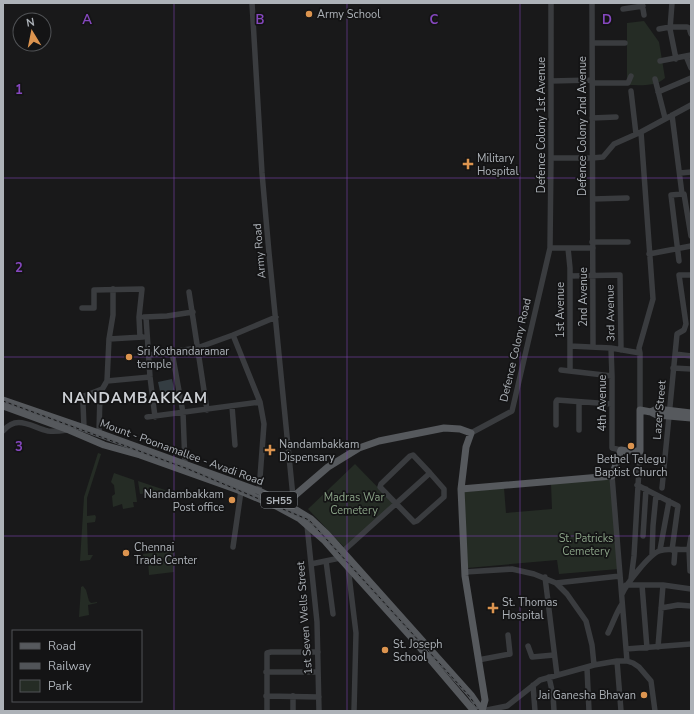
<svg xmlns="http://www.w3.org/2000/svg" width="694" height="714" viewBox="0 0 694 714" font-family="'Nunito Sans',sans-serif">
  <rect width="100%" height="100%" fill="#19191a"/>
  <path fill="#252c25" d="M644 21 659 42 665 78C656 87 639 85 627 85V23Z
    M98 453 101 454 87 498V516L95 515 96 517 95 522 87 523 88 555H93L90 560 80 561 84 497Z
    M355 464 394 504 345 548 308 509Z
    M114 473 134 480 137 502H133L134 507 123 509 122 504 113 507 112 496 115 494 114 485 111 482Z
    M611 479 619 569 559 574 557 560 467 568 463 492 504 488 506 513 552 509 551 484Z
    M138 481 168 491 140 494Z
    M174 550V572L149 575 148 561H144L143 554Z
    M83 586 86 590 89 601 91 603 97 602V603L88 605 89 615 79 617 81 587Z"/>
  <path fill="#343d42" d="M172 379 175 393 161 396 158 382Z"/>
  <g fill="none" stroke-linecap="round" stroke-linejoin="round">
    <path stroke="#3a3c3f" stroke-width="5.5" d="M252 3 262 173 269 253 293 497
      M592 3 593 347
      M642 3 644 15
      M672 3 670 29 676 59
      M623 9 643 6
      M659 29 670 27H687L689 28 691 34
      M593 43H625
      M686 56 691 68
      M660 61 691 55
      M655 79 665 118
      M551 81 592 80
      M592 83H628L631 76
      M631 91 636 134
      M658 92 691 78
      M672 115 682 194H684L691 236
      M592 118 616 117
      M551 158H592L603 157 614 144 641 132 691 105
      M680 173 691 172
      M593 199 627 198
      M592 242H628
      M550 248H593
      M568 248 570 268V371
      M649 254 691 246
      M679 261 671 195 682 194
      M570 276 620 275 621 350
      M189 292 207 410
      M82 308H94V290L142 289 139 317 140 337
      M144 317 167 316 193 312
      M146 317 150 377 155 417
      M233 335 260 402 264 424 259 491
      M109 339 143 337
      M570 346 611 348 640 353
      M611 348 612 376V448L621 450
      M172 352 183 413 185 464
      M675 354 691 356
      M149 355 197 348 233 335 276 317
      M673 368 691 369
      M561 370 612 376
      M107 381 150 377
      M232 406 235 445
      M640 410V353L639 348 653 299 641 132
      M147 417 260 402
      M556 425V402L557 400 612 404
      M84 427 83 404 84 396 102 389
      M579 430V402
      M3 431C17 414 31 427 48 431 54 432 61 431 67 430
      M99 433 100 393 107 381 109 339 113 315V289
      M471 433 512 411 550 248 551 158V3
      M612 476 627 661
      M637 485 678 506 672 550
      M662 488 677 334 684 330 686 324 679 275H691
      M307 525 317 622 319 711
      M643 536 646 489
      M233 547 241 491
      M660 550 669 501
      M340 554 430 473 413 455 410 456 381 484 380 487 414 522 417 521 444 497V489L430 473
      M652 555 653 526 656 495
      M326 561 333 614
      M674 563 675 550
      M311 564 340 558
      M348 567 356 633 354 711
      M690 571 689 549 691 537
      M465 572 512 569 534 574 556 583 567 594 586 621 592 645 594 665
      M545 577 557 675
      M631 579 634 556 640 451
      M556 583 620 576
      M626 585H663L691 589
      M642 585 647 648
      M622 594C627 583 649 555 659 551 669 547 681 551 691 549
      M525 604 548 601
      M661 608 678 605 691 606
      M608 633C613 623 616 613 622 604
      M528 646 532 657 554 655
      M658 647 663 585
      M626 649 691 644
      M478 660 510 654 508 635
      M617 661 621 711
      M587 668 589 711
      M266 672H318
      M549 677 553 695 554 711
      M533 685 535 711
      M266 696 319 697
      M267 711V653L271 652H318
      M293 711V696
      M482 711 507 706 540 680 594 665 617 661H627L633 663 639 667 651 681 655 711"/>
    <path stroke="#56595d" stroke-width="7" d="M3 400 99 433 259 491 288 505 311 519 327 534 471 695 482 711
      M3 406 69 430 104 445 140 455 238 490 276 506 300 519 324 540 338 556 411 637 474 711
      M651 412 657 409 691 413
      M461 489 612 476 621 450 627 451H640V410L651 412 657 415 691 418
      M287 508 293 497 328 467 359 448 379 441 444 428 460 429 471 433 466 447 461 489 465 576 485 700 482 711"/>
    <defs>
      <path id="rail" d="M3 401 188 469 309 520 470 697 479 711"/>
    </defs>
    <use href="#rail" stroke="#515458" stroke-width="2.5"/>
    <use href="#rail" stroke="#141415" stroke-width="1" stroke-dasharray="3" stroke-linecap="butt"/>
  </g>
  <path fill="none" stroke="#8547be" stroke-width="1" stroke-opacity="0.55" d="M174 3V711M347 3V711M520 3V711M3 178H691M3 357H691M3 536H691"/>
  <g fill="#dc944f" stroke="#141415" stroke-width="1.5">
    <circle cx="309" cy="14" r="4"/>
    <path d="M466 158h4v4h4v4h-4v4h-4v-4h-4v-4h4z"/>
    <circle cx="129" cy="357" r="4"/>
    <circle cx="631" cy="446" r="4"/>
    <path d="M268 444h4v4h4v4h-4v4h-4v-4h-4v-4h4z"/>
    <circle cx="232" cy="500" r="4"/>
    <circle cx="126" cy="553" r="4"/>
    <path d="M491 602h4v4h4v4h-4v4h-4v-4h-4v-4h4z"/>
    <circle cx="385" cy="650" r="4"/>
    <circle cx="644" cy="695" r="4"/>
  </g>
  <g text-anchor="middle" stroke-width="3.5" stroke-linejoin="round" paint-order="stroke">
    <rect fill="#141415" stroke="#7f8387" stroke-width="1" x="261" y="492" width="36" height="16" rx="3"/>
    <g font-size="10" font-weight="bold" fill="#adb2b8">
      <text x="279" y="504">SH55</text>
    </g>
    <g font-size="11" fill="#adb2b8" stroke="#141415" text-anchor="start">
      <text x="317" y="18">Army School</text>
      <text x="477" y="162">Military<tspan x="477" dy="13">Hospital</tspan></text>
      <text x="137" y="355">Sri Kothandaramar<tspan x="137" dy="13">temple</tspan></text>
      <text x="279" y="448">Nandambakkam<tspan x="279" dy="13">Dispensary</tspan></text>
      <text x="631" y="463" text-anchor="middle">Bethel Telegu<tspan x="631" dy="13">Baptist Church</tspan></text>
      <text x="224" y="498" text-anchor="end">Nandambakkam<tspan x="224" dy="13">Post office</tspan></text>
      <text x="134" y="551">Chennai<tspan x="134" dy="13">Trade Center</tspan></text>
      <text x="502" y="606">St. Thomas<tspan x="502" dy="13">Hospital</tspan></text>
      <text x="393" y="648">St. Joseph<tspan x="393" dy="13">School</tspan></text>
      <text x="636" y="699" text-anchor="end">Jai Ganesha Bhavan</text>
    </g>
    <g font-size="11" fill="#adb2b8" stroke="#141415">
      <text transform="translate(541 125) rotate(-90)" y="4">Defence Colony 1st Avenue</text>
      <text transform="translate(582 126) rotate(-90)" y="4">Defence Colony 2nd Avenue</text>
      <text transform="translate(259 251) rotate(-95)" y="4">Army Road</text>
      <text transform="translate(583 297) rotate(-90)" y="4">2nd Avenue</text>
      <text transform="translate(560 310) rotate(-90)" y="4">1st Avenue</text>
      <text transform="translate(610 313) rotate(-91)" y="4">3rd Avenue</text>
      <text transform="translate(515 350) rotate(-77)" y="4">Defence Colony Road</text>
      <text transform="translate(602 403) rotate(-90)" y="4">4th Avenue</text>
      <text transform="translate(659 410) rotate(-85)" y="4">Lazer Street</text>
      <text transform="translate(182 452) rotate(20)" y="4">Mount - Poonamallee - Avadi Road</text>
      <text transform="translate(304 618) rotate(-94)" y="4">1st Seven Wells Street</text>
    </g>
    <g font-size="11" fill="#89a186" stroke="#141415">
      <text x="354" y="501">Madras War<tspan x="354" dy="13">Cemetery</tspan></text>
      <text x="586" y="542">St. Patricks<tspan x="586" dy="13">Cemetery</tspan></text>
    </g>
    <g font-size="15" font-weight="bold" letter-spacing="1" fill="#cdd0d5" stroke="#141415">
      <text x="135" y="403">NANDAMBAKKAM</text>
    </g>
  </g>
  <g font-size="13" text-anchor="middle" font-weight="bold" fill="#8547be" stroke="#141415" stroke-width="3.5" stroke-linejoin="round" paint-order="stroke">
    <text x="87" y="24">A</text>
    <text x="260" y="24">B</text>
    <text x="434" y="24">C</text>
    <text x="607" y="24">D</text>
    <text x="19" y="94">1</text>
    <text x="19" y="272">2</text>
    <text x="19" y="451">3</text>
  </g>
  <rect width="694" height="714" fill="none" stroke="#adb2b8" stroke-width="8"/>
  <rect x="12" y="630" width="130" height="72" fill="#141415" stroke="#515356"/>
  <rect x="20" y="643" width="20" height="6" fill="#56595d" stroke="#515356"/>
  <text x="48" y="650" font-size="12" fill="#adb2b8">Road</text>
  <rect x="20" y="663" width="20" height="6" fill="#515458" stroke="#515356"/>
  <text x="48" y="670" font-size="12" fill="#adb2b8">Railway</text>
  <rect x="20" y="680" width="20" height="12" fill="#252c25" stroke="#515356"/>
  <text x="48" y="690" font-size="12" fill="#adb2b8">Park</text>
  <g transform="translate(32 32) rotate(350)"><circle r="19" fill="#141415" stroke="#515356"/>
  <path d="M0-3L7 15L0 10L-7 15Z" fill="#dc944f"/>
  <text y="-6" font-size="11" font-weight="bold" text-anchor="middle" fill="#adb2b8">N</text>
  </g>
</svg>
